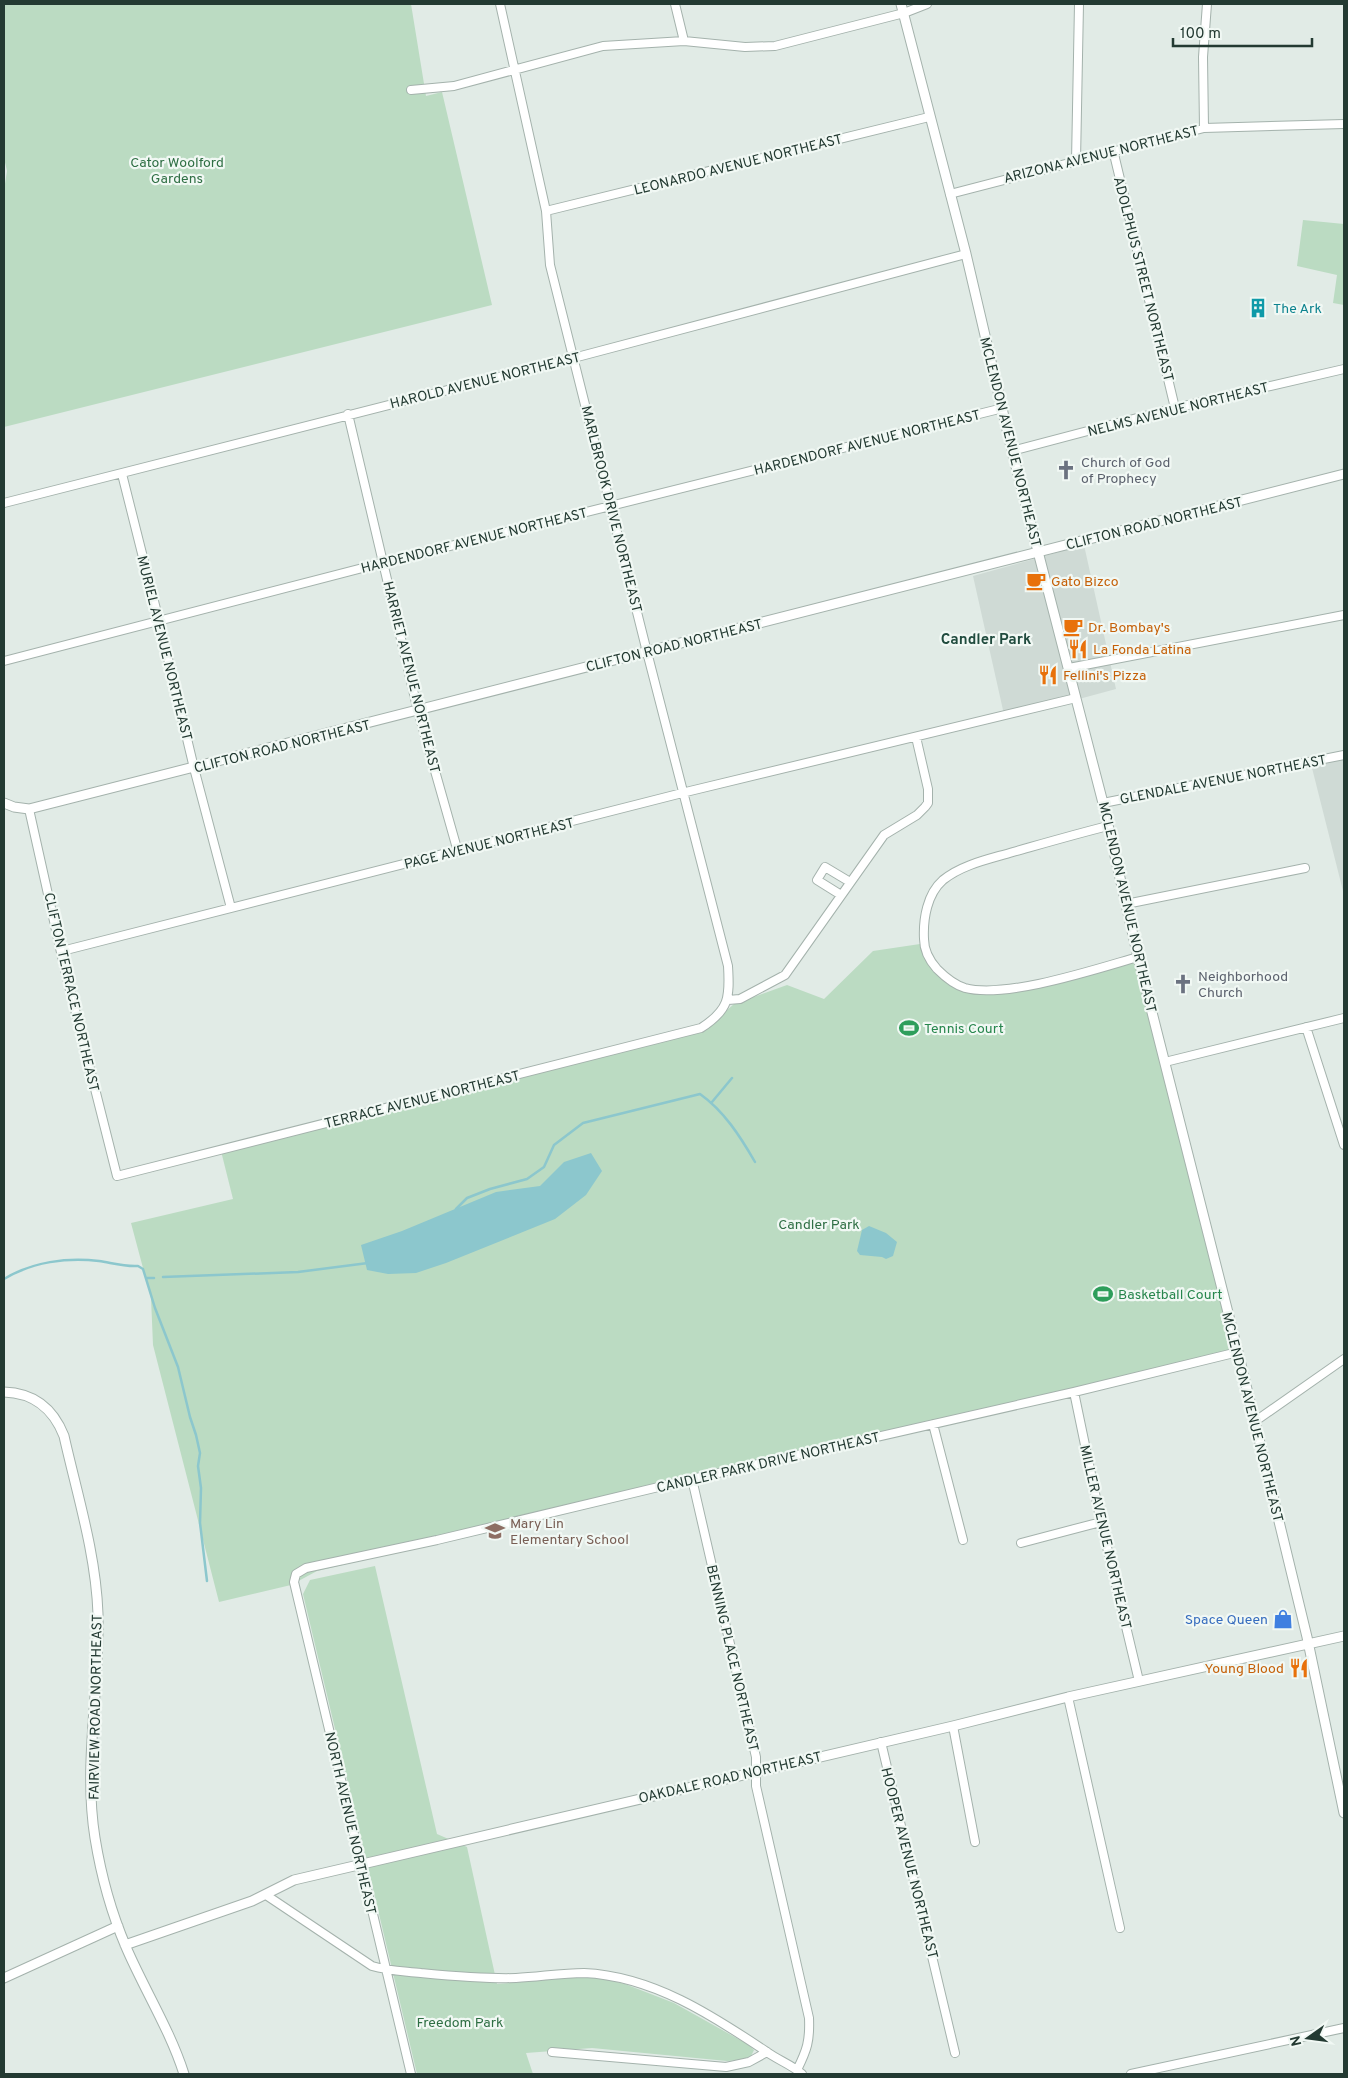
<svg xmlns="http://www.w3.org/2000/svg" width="1348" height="2078" viewBox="0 0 1348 2078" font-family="Overpass,sans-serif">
  <rect width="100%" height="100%" fill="#e1ebe6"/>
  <path fill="#cfdad5" d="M1084 545 1116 689 1005 719 973 576Z
    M1344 755V895L1310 760Z"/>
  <path fill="#bbdbc2" d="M4 4H411L426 96 442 92 492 305 4 427V190L7 171 4 158Z
    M1303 220 1344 224V305L1333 303 1337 275 1297 266Z
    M920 944 939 976 964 991 996 994 1038 986 1135 959 1235 1356 317 1571 291 1585 219 1602 153 1345 151 1298 131 1223 233 1199 221 1151 703 1031 734 1004 787 985 824 999 873 951Z
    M375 1566 437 1834 467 1847 497 1984 593 1976 625 1984 674 2003 749 2045 754 2050 751 2056 740 2060 727 2061 592 2048 526 2053 533 2074H417L303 1594 310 1580Z"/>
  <path fill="#8cc7cd" d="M591 1153 602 1171 586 1195 555 1219 446 1263 416 1273 388 1274 367 1270 361 1245 402 1231 496 1192 540 1186 564 1162Z
    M869 1226 886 1233 897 1242 893 1256 886 1259 882 1257 860 1255 857 1251 862 1230Z"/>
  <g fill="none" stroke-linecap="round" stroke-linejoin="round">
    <path stroke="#8cc7cd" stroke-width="2.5" d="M712 1102 732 1078
      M456 1209 467 1198 490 1189 527 1179 544 1167 554 1145 583 1123 700 1094C724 1111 740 1136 755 1162
      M163 1277 298 1272 368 1263
      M146 1278H154
      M4 1279C32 1262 67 1257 99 1261 112 1263 125 1267 138 1266L143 1269 155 1308 178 1367 190 1417 196 1435 200 1453 198 1466 201 1488 200 1523 207 1581"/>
    <defs>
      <path id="minor" d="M675 4 684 41
        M411 90 454 86 603 46 684 41 745 47 775 46 904 13 927 4
        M1204 128 1203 57 1207 4
        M1113 150 1175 408
        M1076 161 1079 4
        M950 194 1204 128 1344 124
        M546 211 929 117
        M348 414 418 711 458 852
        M1012 451 1175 408 1344 369
        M122 474 159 621 194 768 231 908
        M4 503 581 356 966 254
        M4 661 378 564 1003 408
        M1069 668 1344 615
        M1103 803 1344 755
        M29 809 64 966 117 1176 701 1028C729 1010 730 998 728 966L647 652 550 265 546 211 500 4
        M1108 826C1076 834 1045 843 1013 852 990 859 963 864 943 880 927 894 923 919 924 939 924 951 929 960 937 969 945 977 955 985 965 988 1006 999 1096 969 1138 957
        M841 895 817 880 825 867 850 882
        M1126 904 1305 868
        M62 951 690 791 1076 698
        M728 1000 740 999 785 975 884 835 917 815 925 807 928 803V789L916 737
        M1306 1027 1344 1145
        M1165 1062 1344 1018
        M1074 1392 1101 1522 1139 1681
        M1254 1422 1344 1359
        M933 1424 963 1540
        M692 1479 756 1757V1786L809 2018C810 2041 807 2050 797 2070
        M1021 1543 1101 1522
        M1068 1697 1120 1928
        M953 1726 975 1842
        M881 1742 955 2053
        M266 1895 372 1966C389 1971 404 1971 421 1973 453 1976 484 1979 516 1978 539 1977 561 1973 584 1973 652 1976 712 2015 767 2052 778 2060 792 2065 802 2074
        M552 2052 726 2067 749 2062 767 2052
        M411 2074 294 1582 296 1574 306 1568 437 1540 692 1479 1074 1392 1238 1352
        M1131 2074 1344 2028"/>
      <path id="tertiary" d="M901 4 966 254 1012 451 1103 803 1138 957 1238 1352 1307 1637 1344 1813
        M4 803 14 807 29 809 1344 474
        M4 1392C34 1393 53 1408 64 1436 77 1494 96 1554 98 1614 100 1689 83 1764 95 1838 101 1875 111 1912 126 1947 144 1989 170 2030 184 2074
        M125 1945 252 1901 294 1880 953 1726 1068 1697 1344 1636
        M4 1978 118 1926"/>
    </defs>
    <use href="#minor" stroke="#a4b2ac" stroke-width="10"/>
    <use href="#tertiary" stroke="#a4b2ac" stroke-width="11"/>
    <use href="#minor" stroke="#fff" stroke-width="8"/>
    <use href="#tertiary" stroke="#fff" stroke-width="9"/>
  </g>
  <defs>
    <symbol id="building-bare" viewBox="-9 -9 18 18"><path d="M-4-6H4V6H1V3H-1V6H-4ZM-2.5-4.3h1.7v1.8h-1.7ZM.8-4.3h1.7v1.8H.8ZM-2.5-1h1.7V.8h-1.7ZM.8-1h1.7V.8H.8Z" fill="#0f9aa8" stroke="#f1f8f4" stroke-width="2.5" paint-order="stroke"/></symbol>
    <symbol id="church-bare" viewBox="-9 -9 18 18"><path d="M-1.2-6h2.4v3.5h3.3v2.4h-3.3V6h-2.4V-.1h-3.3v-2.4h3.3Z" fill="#6b7280" stroke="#f1f8f4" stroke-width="2.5" paint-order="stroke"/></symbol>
    <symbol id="cafe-bare" viewBox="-9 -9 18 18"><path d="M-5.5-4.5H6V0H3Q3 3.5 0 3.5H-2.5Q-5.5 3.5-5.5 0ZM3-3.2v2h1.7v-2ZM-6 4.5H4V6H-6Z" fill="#e8710a" stroke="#f1f8f4" stroke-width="2.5" paint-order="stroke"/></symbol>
    <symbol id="restaurant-bare" viewBox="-9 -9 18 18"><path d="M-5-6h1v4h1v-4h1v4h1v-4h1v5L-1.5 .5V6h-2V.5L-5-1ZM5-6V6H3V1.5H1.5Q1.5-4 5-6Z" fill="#e8710a" stroke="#f1f8f4" stroke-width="2.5" paint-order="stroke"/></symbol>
    <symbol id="stadium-bare" viewBox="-9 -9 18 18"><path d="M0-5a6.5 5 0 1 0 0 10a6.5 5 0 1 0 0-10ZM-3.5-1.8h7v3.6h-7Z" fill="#2e9e5b" stroke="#f1f8f4" stroke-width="2.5" paint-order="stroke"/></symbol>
    <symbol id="school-bare" viewBox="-9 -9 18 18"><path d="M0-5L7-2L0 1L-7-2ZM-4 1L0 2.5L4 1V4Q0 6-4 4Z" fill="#8d6e63" stroke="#f1f8f4" stroke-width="2.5" paint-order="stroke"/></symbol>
    <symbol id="shop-bare" viewBox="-9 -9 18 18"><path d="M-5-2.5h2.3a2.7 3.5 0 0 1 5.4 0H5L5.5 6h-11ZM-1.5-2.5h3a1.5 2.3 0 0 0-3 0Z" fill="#3f7fe0" stroke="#f1f8f4" stroke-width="2.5" paint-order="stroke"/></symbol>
  </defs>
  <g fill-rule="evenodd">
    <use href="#building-bare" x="1244" y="294" width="28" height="28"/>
    <use href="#church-bare" x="1052" y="456" width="28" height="28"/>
    <use href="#cafe-bare" x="1022" y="567" width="28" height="28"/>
    <use href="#cafe-bare" x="1059" y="613" width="28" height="28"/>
    <use href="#restaurant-bare" x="1064" y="635" width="28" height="28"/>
    <use href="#restaurant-bare" x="1034" y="661" width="28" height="28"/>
    <use href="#church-bare" x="1169" y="970" width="28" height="28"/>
    <use href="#stadium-bare" x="895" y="1014" width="28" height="28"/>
    <use href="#stadium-bare" x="1089" y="1280" width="28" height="28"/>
    <use href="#school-bare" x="481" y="1517" width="28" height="28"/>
    <use href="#shop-bare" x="1269" y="1605" width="28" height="28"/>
    <use href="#restaurant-bare" x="1285" y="1654" width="28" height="28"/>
  </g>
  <g text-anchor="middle" stroke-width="4.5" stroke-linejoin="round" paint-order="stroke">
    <g font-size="14" fill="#233a32" stroke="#f1f8f4">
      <text transform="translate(1101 154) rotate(-14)" y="5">ARIZONA AVENUE NORTHEAST</text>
      <text transform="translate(738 164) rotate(-14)" y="5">LEONARDO AVENUE NORTHEAST</text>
      <text transform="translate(1144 279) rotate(76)" y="5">ADOLPHUS STREET NORTHEAST</text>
      <text transform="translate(485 380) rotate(-14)" y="5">HAROLD AVENUE NORTHEAST</text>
      <text transform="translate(1178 409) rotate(-14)" y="5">NELMS AVENUE NORTHEAST</text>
      <text transform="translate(867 442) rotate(-14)" y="5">HARDENDORF AVENUE NORTHEAST</text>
      <text transform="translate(1011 442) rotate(76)" y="5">MCLENDON AVENUE NORTHEAST</text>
      <text transform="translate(612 509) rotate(76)" y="5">MARLBROOK DRIVE NORTHEAST</text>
      <text transform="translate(1154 523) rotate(-14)" y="5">CLIFTON ROAD NORTHEAST</text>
      <text transform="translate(474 540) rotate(-14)" y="5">HARDENDORF AVENUE NORTHEAST</text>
      <text transform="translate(674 645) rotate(-14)" y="5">CLIFTON ROAD NORTHEAST</text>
      <text transform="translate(165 648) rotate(76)" y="5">MURIEL AVENUE NORTHEAST</text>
      <text transform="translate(412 677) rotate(76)" y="5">HARRIET AVENUE NORTHEAST</text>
      <text transform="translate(282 746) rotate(-14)" y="5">CLIFTON ROAD NORTHEAST</text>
      <text transform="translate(1223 779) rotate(-11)" y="5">GLENDALE AVENUE NORTHEAST</text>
      <text transform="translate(489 843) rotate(-14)" y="5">PAGE AVENUE NORTHEAST</text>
      <text transform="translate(1128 907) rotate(77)" y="5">MCLENDON AVENUE NORTHEAST</text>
      <text transform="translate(72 992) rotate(77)" y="5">CLIFTON TERRACE NORTHEAST</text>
      <text transform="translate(422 1099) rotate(-14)" y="5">TERRACE AVENUE NORTHEAST</text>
      <text transform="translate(1253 1417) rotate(76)" y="5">MCLENDON AVENUE NORTHEAST</text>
      <text transform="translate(768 1462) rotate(-13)" y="5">CANDLER PARK DRIVE NORTHEAST</text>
      <text transform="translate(1106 1537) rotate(77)" y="5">MILLER AVENUE NORTHEAST</text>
      <text transform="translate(733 1658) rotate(77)" y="5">BENNING PLACE NORTHEAST</text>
      <text transform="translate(95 1707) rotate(-89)" y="5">FAIRVIEW ROAD NORTHEAST</text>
      <text transform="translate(730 1777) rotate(-13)" y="5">OAKDALE ROAD NORTHEAST</text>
      <text transform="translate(351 1823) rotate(77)" y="5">NORTH AVENUE NORTHEAST</text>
      <text transform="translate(910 1863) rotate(76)" y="5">HOOPER AVENUE NORTHEAST</text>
    </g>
    <g font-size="14" fill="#2f6f44" stroke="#f1f8f4">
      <text x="177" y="167">Cator Woolford<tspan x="177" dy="16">Gardens</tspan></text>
      <text x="819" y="1229">Candler Park</text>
      <text x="460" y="2027">Freedom Park</text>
    </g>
    <g font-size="14" fill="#0d838f" stroke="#f1f8f4" text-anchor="start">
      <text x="1273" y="313">The Ark</text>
    </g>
    <g font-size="14" fill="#5b616d" stroke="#f1f8f4" text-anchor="start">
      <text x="1081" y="467">Church of God<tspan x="1081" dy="16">of Prophecy</tspan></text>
      <text x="1198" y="981">Neighborhood<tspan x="1198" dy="16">Church</tspan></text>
    </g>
    <g font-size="14" fill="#c56008" stroke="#f1f8f4" text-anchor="start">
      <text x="1051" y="586">Gato Bizco</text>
      <text x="1088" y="632">Dr. Bombay's</text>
      <text x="1093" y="654">La Fonda Latina</text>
      <text x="1063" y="680">Fellini's Pizza</text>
      <text x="1284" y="1673" text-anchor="end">Young Blood</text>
    </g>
    <g font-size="14" fill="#27864d" stroke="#f1f8f4" text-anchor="start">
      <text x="924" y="1033">Tennis Court</text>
      <text x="1118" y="1299">Basketball Court</text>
    </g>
    <g font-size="14" fill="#785e54" stroke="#f1f8f4" text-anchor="start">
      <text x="510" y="1528">Mary Lin<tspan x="510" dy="16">Elementary School</tspan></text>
    </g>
    <g font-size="14" fill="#366cbe" stroke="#f1f8f4" text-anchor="end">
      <text x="1268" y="1624">Space Queen</text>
    </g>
    <g font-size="15" font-weight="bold" fill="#204b3e" stroke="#f1f8f4">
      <text x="986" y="644">Candler Park</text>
    </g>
  </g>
  <rect width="1348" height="2078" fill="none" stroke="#233a32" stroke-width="10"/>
  <g transform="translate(1308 2038) rotate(256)" stroke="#f1f8f4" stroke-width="4" paint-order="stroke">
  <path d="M0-4L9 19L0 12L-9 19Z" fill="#233a32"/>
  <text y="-8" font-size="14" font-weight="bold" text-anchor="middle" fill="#233a32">N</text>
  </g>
  <path d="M1173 38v8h139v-8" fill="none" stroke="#233a32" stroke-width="2.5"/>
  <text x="1180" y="38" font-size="15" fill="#233a32" stroke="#f1f8f4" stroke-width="4" paint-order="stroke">100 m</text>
</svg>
